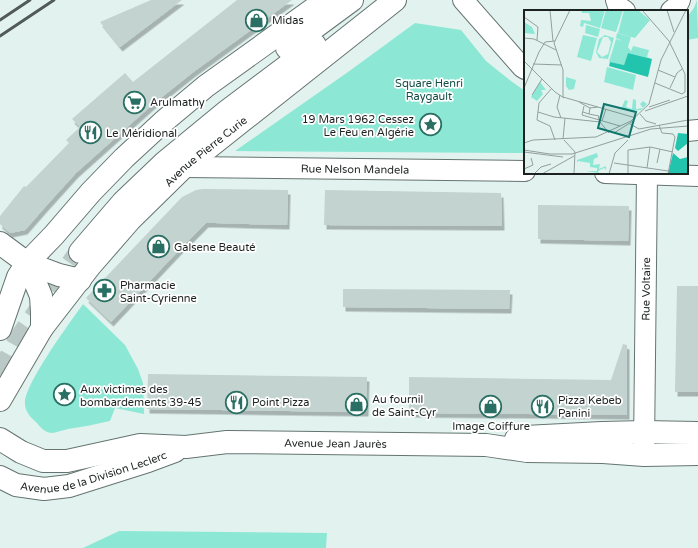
<svg xmlns="http://www.w3.org/2000/svg" width="698" height="548" viewBox="0 0 698 548" font-family="'Varela Round',sans-serif">
  <defs>
    <filter id="shadow"><feDropShadow dx="2.5" dy="4.5" stdDeviation="0" flood-color="#0004"/></filter>
  </defs>
  <rect width="100%" height="100%" fill="#e2f3ef"/>
  <path fill="#8de7d5" d="M697 0 698 38 687 40V17L694 8Z
    M415 23 461 30 486 61 511 81 525 91V153L235 151 348 72Z
    M83 304 125 345 138 369 143 383 144 414 115 408 110 421C96 424 83 427 68 429 63 430 58 432 53 433 45 433 41 428 36 422 31 418 25 411 25 404 23 386 71 321 83 304Z
    M119 531 327 533 326 548H83Z"/>
  <path fill="#c3d3cf" filter="url(#shadow)" d="M151 0H182L120 47 100 22Z
    M237 0H292L192 73 152 105 76 173 46 206 25 230 10 233 0 224V216L24 186 26 187 69 143 66 140 80 127 72 119 125 73 133 82Z
    M203 189 288 190 287 225 216 223H206L181 248 111 322 86 298 182 197 196 190Z
    M325 190 501 193 502 226 324 225Z
    M538 205 629 206 628 241 538 239Z
    M677 286H698V392H675Z
    M343 289 510 290 509 309 343 307Z
    M623 344 627 345V415L409 413V377L611 380Z
    M148 374 367 377 366 412 147 409Z"/>
  <g fill="none" stroke-linecap="round" stroke-linejoin="round">
    <path stroke="#bac9c6" stroke-width="22" stroke-dasharray="22 11" stroke-linecap="butt" d="M0 375 23 334 80 252"/>
    <defs>
      <g id="street">
        <path d="M463 0 522 67 525 69"/>
        <path d="M616 0 618 6 625 11"/>
        <path d="M671 11 677 6 680 0"/>
        <path d="M687 131 698 130"/>
        <path id="s1" d="M184 167 525 171"/>
        <path d="M605 173 698 176"/>
        <path id="s2" d="M644 448 647 174"/>
      </g>
      <path id="secondary" d="M0 243 27 263 59 275 80 280
        M27 263 41 296 42 312V328"/>
      <g id="primary">
        <path d="M287 48 352 0"/>
        <path d="M80 252 123 202 165 162 227 111 315 45"/>
        <path d="M0 329 18 277 27 263 54 235 91 192 124 158 163 122 206 86 326 0"/>
        <path id="s3" d="M0 400 42 328 90 266 130 220 184 167 395 0"/>
        <path id="s4" d="M0 439 21 452 43 461H67L140 445 186 447 227 442 486 445 527 451 603 452 644 455 698 454"/>
        <path d="M516 439 525 437 602 433 644 432 698 433"/>
        <path id="s5" d="M0 477 16 485 44 489 69 486 148 461 175 451"/>
      </g>
    </defs>
    <use href="#street" stroke="#657470" stroke-width="22"/>
    <use href="#secondary" stroke="#657470" stroke-width="24"/>
    <use href="#primary" stroke="#657470" stroke-width="24"/>
    <use href="#street" stroke="#fff" stroke-width="20"/>
    <use href="#secondary" stroke="#fff" stroke-width="22"/>
    <use href="#primary" stroke="#fff" stroke-width="22"/>
    <path stroke="#515a57" stroke-width="3" d="M0 20 30 0
      M0 36 54 0"/>
  </g>
  <defs>
    <symbol id="shop-ring" viewBox="-11 -11 22 22"><circle r="9.5" fill="#fff" stroke="#296f63" stroke-width="1.5"/><path d="M-5-2.5h2.3a2.7 3.5 0 0 1 5.4 0H5L5.5 6h-11ZM-1.5-2.5h3a1.5 2.3 0 0 0-3 0Z" fill="#296f63"/></symbol>
    <symbol id="supermarket-ring" viewBox="-11 -11 22 22"><circle r="9.5" fill="#fff" stroke="#296f63" stroke-width="1.5"/><path d="M-6-5.5h2.5l.6 2H6L4.5 2H-2.5L-4.4-4H-6ZM-1.5 3.2a1.3 1.3 0 1 0 .1 0ZM3 3.2a1.3 1.3 0 1 0 .1 0Z" fill="#296f63"/></symbol>
    <symbol id="sight-ring" viewBox="-11 -11 22 22"><circle r="9.5" fill="#fff" stroke="#296f63" stroke-width="1.5"/><path d="M0-6L1.8-2.2L6-1.7L2.9 1.2L3.7 5.4L0 3.3L-3.7 5.4L-2.9 1.2L-6-1.7L-1.8-2.2Z" fill="#296f63"/></symbol>
    <symbol id="restaurant-ring" viewBox="-11 -11 22 22"><circle r="9.5" fill="#fff" stroke="#296f63" stroke-width="1.5"/><path d="M-5-6h1v4h1v-4h1v4h1v-4h1v5L-1.5 .5V6h-2V.5L-5-1ZM5-6V6H3V1.5H1.5Q1.5-4 5-6Z" fill="#296f63"/></symbol>
    <symbol id="pharmacy-ring" viewBox="-11 -11 22 22"><circle r="9.5" fill="#fff" stroke="#296f63" stroke-width="1.5"/><path d="M-2-6h4v4h4v4h-4v4h-4v-4h-4v-4h4Z" fill="#296f63"/></symbol>
  </defs>
  <g fill-rule="evenodd">
    <use href="#shop-ring" x="244" y="8" width="25" height="25"/>
    <use href="#supermarket-ring" x="122" y="90" width="25" height="25"/>
    <use href="#sight-ring" x="418" y="112" width="25" height="25"/>
    <use href="#restaurant-ring" x="78" y="120" width="25" height="25"/>
    <use href="#shop-ring" x="146" y="234" width="25" height="25"/>
    <use href="#pharmacy-ring" x="92" y="278" width="25" height="25"/>
    <use href="#sight-ring" x="52" y="382" width="25" height="25"/>
    <use href="#restaurant-ring" x="224" y="390" width="25" height="25"/>
    <use href="#shop-ring" x="344" y="392" width="25" height="25"/>
    <use href="#shop-ring" x="478" y="394" width="25" height="25"/>
    <use href="#restaurant-ring" x="530" y="394" width="25" height="25"/>
  </g>
  <g text-anchor="middle" stroke-width="3.5" stroke-linejoin="round" paint-order="stroke">
    <g font-size="11" fill="#1c2220" stroke="#fff" text-anchor="start">
      <text x="272" y="24">Midas</text>
      <text x="150" y="106">Arulmathy</text>
      <text x="414" y="123" text-anchor="end">19 Mars 1962 Cessez<tspan x="414" dy="13">Le Feu en Algérie</tspan></text>
      <text x="106" y="137">Le Méridional</text>
      <text x="174" y="251">Galsene Beauté</text>
      <text x="120" y="289">Pharmacie<tspan x="120" dy="13">Saint-Cyrienne</tspan></text>
      <text x="80" y="393">Aux victimes des<tspan x="80" dy="13">bombardements 39-45</tspan></text>
      <text x="372" y="403">Au fournil<tspan x="372" dy="13">de Saint-Cyr</tspan></text>
      <text x="558" y="404">Pizza Kebeb<tspan x="558" dy="13">Panini</tspan></text>
      <text x="252" y="406">Point Pizza</text>
      <text x="491" y="430" text-anchor="middle">Image Coiffure</text>
    </g>
    <g font-size="11" fill="#104e45" stroke="#fff">
      <text x="429" y="87">Square Henri<tspan x="429" dy="13">Raygault</tspan></text>
    </g>
    <g font-size="11" fill="#1c2220" stroke="#fff">
      <text dy="4" stroke="none"><textPath href="#s3" startOffset="325">Avenue Pierre Curie</textPath></text>
      <text dy="4" stroke="none"><textPath href="#s1" startOffset="171">Rue Nelson Mandela</textPath></text>
      <text dy="4" stroke="none"><textPath href="#s2" startOffset="159">Rue Voltaire</textPath></text>
      <text dy="4" stroke="none"><textPath href="#s4" startOffset="343">Avenue Jean Jaurès</textPath></text>
      <text dy="4" stroke="none"><textPath href="#s5" startOffset="98">Avenue de la Division Leclerc</textPath></text>
    </g>
  </g>
  <g transform="translate(524 10)">
    <rect width="164" height="164" fill="#e2f3ef"/>
    <path d="M57 0H81L76 18 60 13 59 17 56 16 57 10 67 11 65 3H58ZM82 0H99L92 22 77 18ZM100 0H114L126 10 111 28 94 23ZM0 12 8 17 11 24 0 23ZM62 15 76 19 74 27 61 23ZM93 23 107 27 104 37 107 41 109 36 125 40 123 47 128 49 104 43 100 55 85 52 92 29 99 31 92 28ZM59 25 73 28 67 51 53 47ZM81 25 90 28 84 49 75 48 72 42 75 29ZM79 27H84L87 32 84 44 78 47 73 42ZM83 57 112 65 109 80 80 72ZM42 67 52 70 50 79 45 80 42 76ZM16 72 22 80H17L19 84 13 91 7 87ZM109 89 112 90V99L119 98 116 94 119 91 123 94 117 100 106 101 97 99 101 90 104 91 102 97 108 99ZM73 143 74 147 70 149 69 155 76 154 75 159 82 156V160L80 158 74 161 75 163 62 161H73V158L66 157V153L54 151 53 153V150Z" fill="#8de7d5" fill-rule="evenodd"/>
    <path d="M104 43 128 49 124 67 85 56 86 52 100 55ZM154 123 164 124V133L154 141 151 138ZM149 143 156 149 164 147V164H144Z" fill="#23c4ad"/>
    <path fill="none" stroke="#939f9c" stroke-width="1" d="M26 0 29 31M118 0 145 31 161 64V82L158 84 131 73M143 0 150 22M0 7 14 17 13 30M0 28 10 29 32 40M0 51 31 82 40 88M9 54 38 55M134 60 151 67M0 78 15 42 21 32 31 31M28 78 15 93 13 110 26 116 31 130M146 78 153 63 158 59M8 85 18 69M36 85 33 97 37 108M39 87V60L30 33 46 0M39 87 112 108M55 92 66 98 74 97M60 96 58 105 96 116M125 97 146 90M121 101 164 86M14 102 30 107 76 112 85 123M59 102 65 104 66 98M65 104 75 106 74 110M116 104 122 111 132 114M78 111 82 99M106 114 115 119 164 110M135 115 138 123 149 124 151 127 144 164M90 123 109 111M39 129 41 108M40 130 51 142 50 164M0 133 9 130 72 127 107 111 125 94 137 50 162 0M0 140 26 144H48L127 119 164 116M104 140 126 137 149 142M0 142 39 147M90 153 144 161M133 153 136 139M123 158 126 137M0 159 9 155 7 148M10 164 17 157 27 154M18 164 50 146M85 164 91 143 104 130M104 164V140"/>
    <path fill="#0f766e" fill-opacity="0.15" stroke="#0f766e" stroke-width="2" d="M80 94 112 102 105 127 74 118Z"/>
    <rect width="164" height="164" fill="none" stroke="#1c2220" stroke-width="2"/>
  </g>
</svg>
